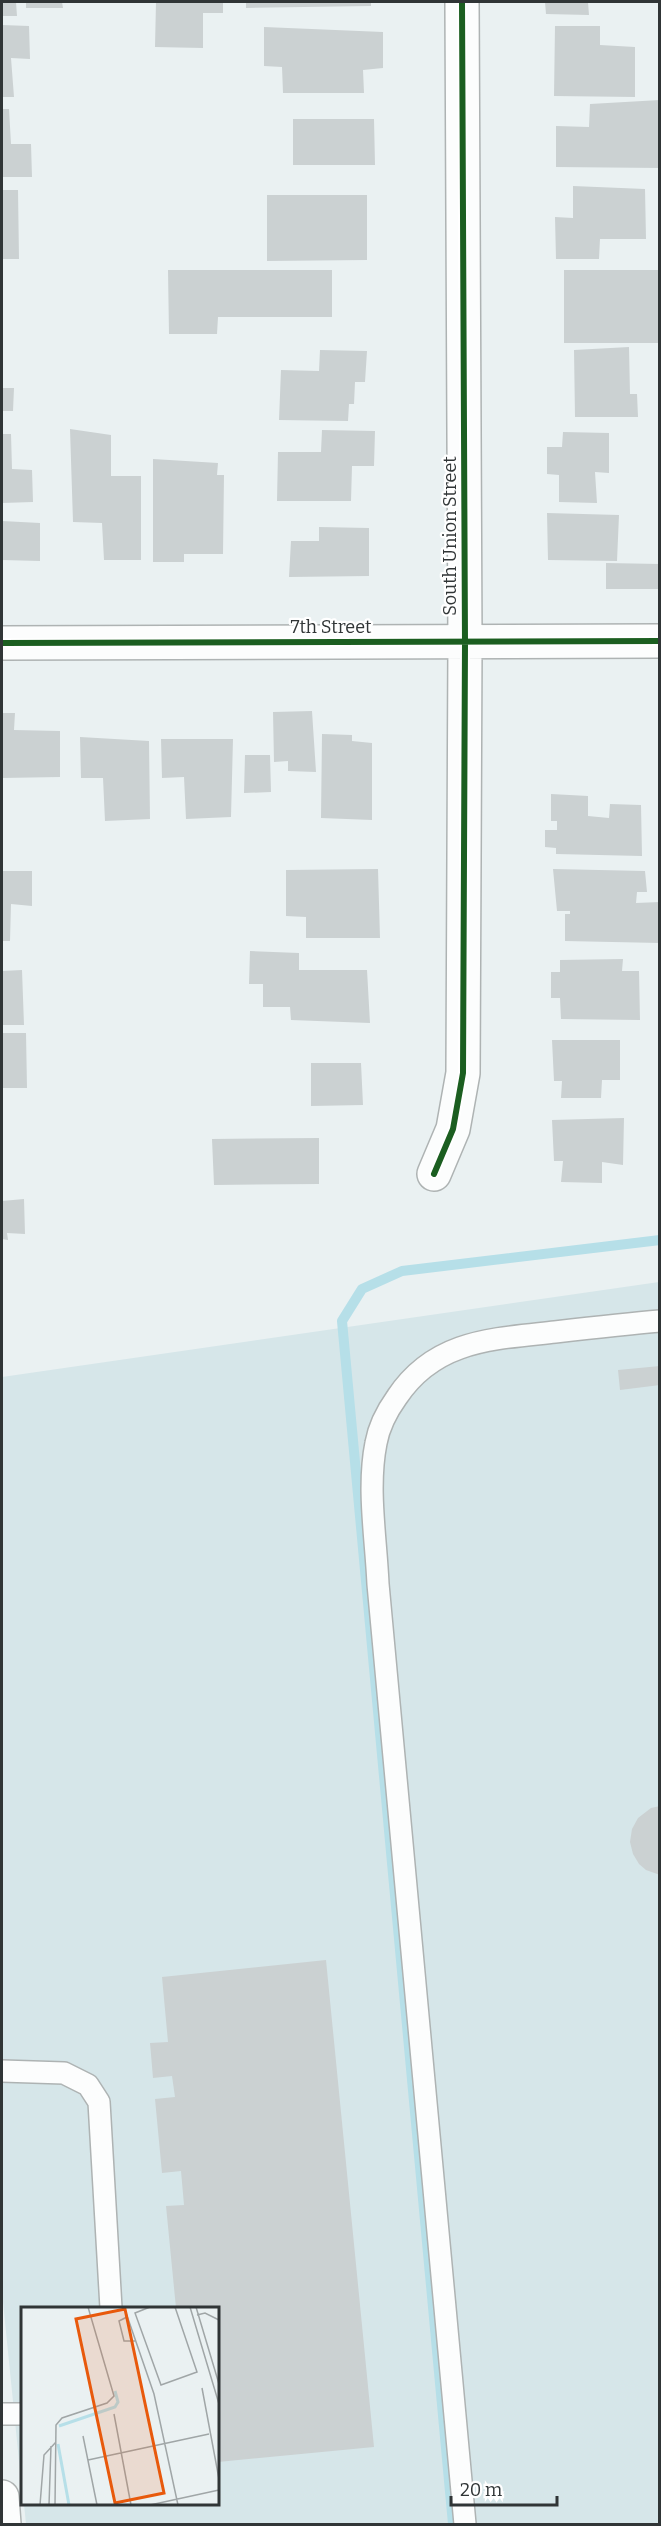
<svg xmlns="http://www.w3.org/2000/svg" width="661" height="2526" viewBox="0 0 661 2526" font-family="Bitter,serif">
  <rect width="100%" height="100%" fill="#eaf1f2"/>
  <path fill="#d6e6e9" d="M659 1282V2524H26L24 2504H218V2308H22V2491L2 2292V1377Z"/>
  <g fill="none" stroke-linecap="round" stroke-linejoin="round">
    <path stroke="#b6dfe8" stroke-width="10" d="M453 2524 342 1321 362 1289 402 1271 660 1240"/>
  </g>
  <path fill="#cbd1d2" d="M2 2H16L17 16H2Z
    M26 2H62L63 8H26Z
    M156 2H223V13H203V48L155 47Z
    M246 2H371V6L246 8Z
    M545 2H588L589 15 546 14Z
    M2 25 29 26 30 59 11 58 14 97H2Z
    M555 26H600V45L635 47V97L554 96Z
    M264 27 383 32V68L363 70 364 93H283L282 67 264 66Z
    M660 100V168L556 167V126L589 127 590 104Z
    M2 109H9L11 144H31L32 177H2Z
    M293 119H374L375 165H293Z
    M573 186 645 189 646 239H600L599 259H556L555 217 573 218Z
    M2 190H18L19 259H2Z
    M267 195H367V260L267 261Z
    M168 270H332V317H218L217 334H169Z
    M564 270H660V343H564Z
    M629 347 630 394H637L638 417H575L574 350Z
    M320 350 367 351 365 382H355L354 404H349L348 421 279 420 281 370 319 371Z
    M2 388H14L13 411H2Z
    M70 429 111 435V476H141V560H104L102 523 73 522Z
    M322 430 375 431 374 466H352L351 501H277L278 452H321Z
    M563 432 609 433V473L595 472 597 503 559 502V475L547 474V447H562Z
    M2 434H11L12 469 32 470 33 502 2 503Z
    M153 459 218 463 217 475H224L223 554H184V562H153Z
    M547 513 619 515 617 561 548 560Z
    M2 521 40 523V561L2 560Z
    M319 527 369 528V576L289 577 291 541H319Z
    M606 563 660 564V589H606Z
    M312 711 316 772 288 771V761L274 762 273 712Z
    M2 713H15L14 730 60 731V777L2 778Z
    M322 734 352 735V741L372 743V820L321 818Z
    M80 737 149 741 150 819 105 821 103 778H81Z
    M161 739H233L231 817 186 819 184 777 162 778Z
    M245 755H270L271 792 244 793Z
    M551 794 588 796V816L609 818 610 804 641 805 642 856 556 854V848L545 847V830H557V821H551Z
    M378 869 380 938H306V917L286 916V870Z
    M553 869 645 871 647 892H637L636 903 660 902V943L565 941V914H570V911H557Z
    M2 871H32V906L11 904 10 941H2Z
    M250 951 299 953V970H367L370 1023 291 1020 290 1007H263V984H249Z
    M623 959 622 971H639L640 1020 561 1019 560 998H551V972H560V960Z
    M22 970 24 1025H2V971Z
    M2 1033H26L27 1088H2Z
    M552 1040H620V1080H602L601 1098H561L562 1081H554Z
    M311 1063H361L363 1105 311 1106Z
    M624 1118 623 1165 602 1162V1183L561 1182 563 1161H554L552 1120Z
    M319 1138V1184L214 1185 212 1139Z
    M24 1199 25 1234 7 1233 8 1240 2 1239V1201Z
    M660 1366V1385L620 1390 618 1370Z
    M660 1806V1875L646 1870 639 1864 633 1854 630 1842 632 1829 638 1818 651 1808Z
    M326 1960 374 2447 218 2462V2308H176L166 2206 184 2205 181 2171 162 2173 155 2099 175 2097 172 2076 153 2078 150 2043 168 2042 162 1977Z"/>
  <g fill="none" stroke-linecap="round" stroke-linejoin="round">
    <defs>
      <path id="service" d="M2 2071 64 2073 88 2085 99 2102 111 2308
        M2 2414H22
        M465 2524 378 1584C376 1538 367 1488 376 1443 379 1426 387 1411 397 1397 435 1340 492 1339 555 1332 590 1328 625 1324 660 1321"/>
      <path id="minor" d="M2 643 660 641
        M434 1174 453 1129 463 1073 465 643 462 2
        M2 2497 4 2524"/>
    </defs>
    <use href="#service" stroke="#aeb3b3" stroke-width="24"/>
    <use href="#minor" stroke="#aeb3b3" stroke-width="36"/>
    <use href="#service" stroke="#fcfdfd" stroke-width="21"/>
    <use href="#minor" stroke="#fcfdfd" stroke-width="33"/>
    <defs>
      <path id="cycleway" d="M2 643 660 641
        M434 1174 453 1129 463 1073 465 643 462 2"/>
    </defs>
    <use href="#cycleway" stroke="#fff" stroke-width="10"/>
    <use href="#cycleway" stroke="#1b5e20" stroke-width="6"/>
  </g>
  <g text-anchor="middle" stroke-width="4.5" stroke-linejoin="round" paint-order="stroke">
    <g font-size="18" fill="#303536" stroke="#fff">
      <text transform="translate(450 536) rotate(-90)" y="6">South Union Street</text>
      <text x="331" y="633">7th Street</text>
    </g>
  </g>
  <g transform="translate(21 2307)">
    <rect width="198" height="198" fill="#eaf1f2"/>
    <path fill="none" stroke="#b6dfe8" stroke-width="3" d="M38 119 94 100 97 95 94 84M37 137 48 198"/>
    <path fill="none" stroke="#a0a6a7" stroke-width="1.5" d="M103 0 133 87 157 198M129 0 114 6 140 78 176 65 154 0M169 0 198 97M175 0 198 77M176 8 184 6 198 13M106 10 98 14 103 34H114M181 81 198 172M93 107 110 198M62 129 76 198M67 153 188 127M19 198 23 148 35 135M28 198 30 139M34 198 35 118 41 111 86 96 93 89 67 0M129 198 198 183"/>
    <path fill="#e8590c" fill-opacity="0.15" stroke="#e8590c" stroke-width="3" d="M104 2 143 186 94 196 55 12Z"/>
    <rect width="198" height="198" fill="none" stroke="#303536" stroke-width="3"/>
  </g>
  <rect width="661" height="2526" fill="none" stroke="#303536" stroke-width="6"/>
  <path d="M451 2496v9h106v-9" fill="none" stroke="#303536" stroke-width="3"/>
  <text x="460" y="2496" font-size="18" fill="#303536" stroke="#ffffff" stroke-width="4.5" paint-order="stroke">20 m</text>
</svg>
